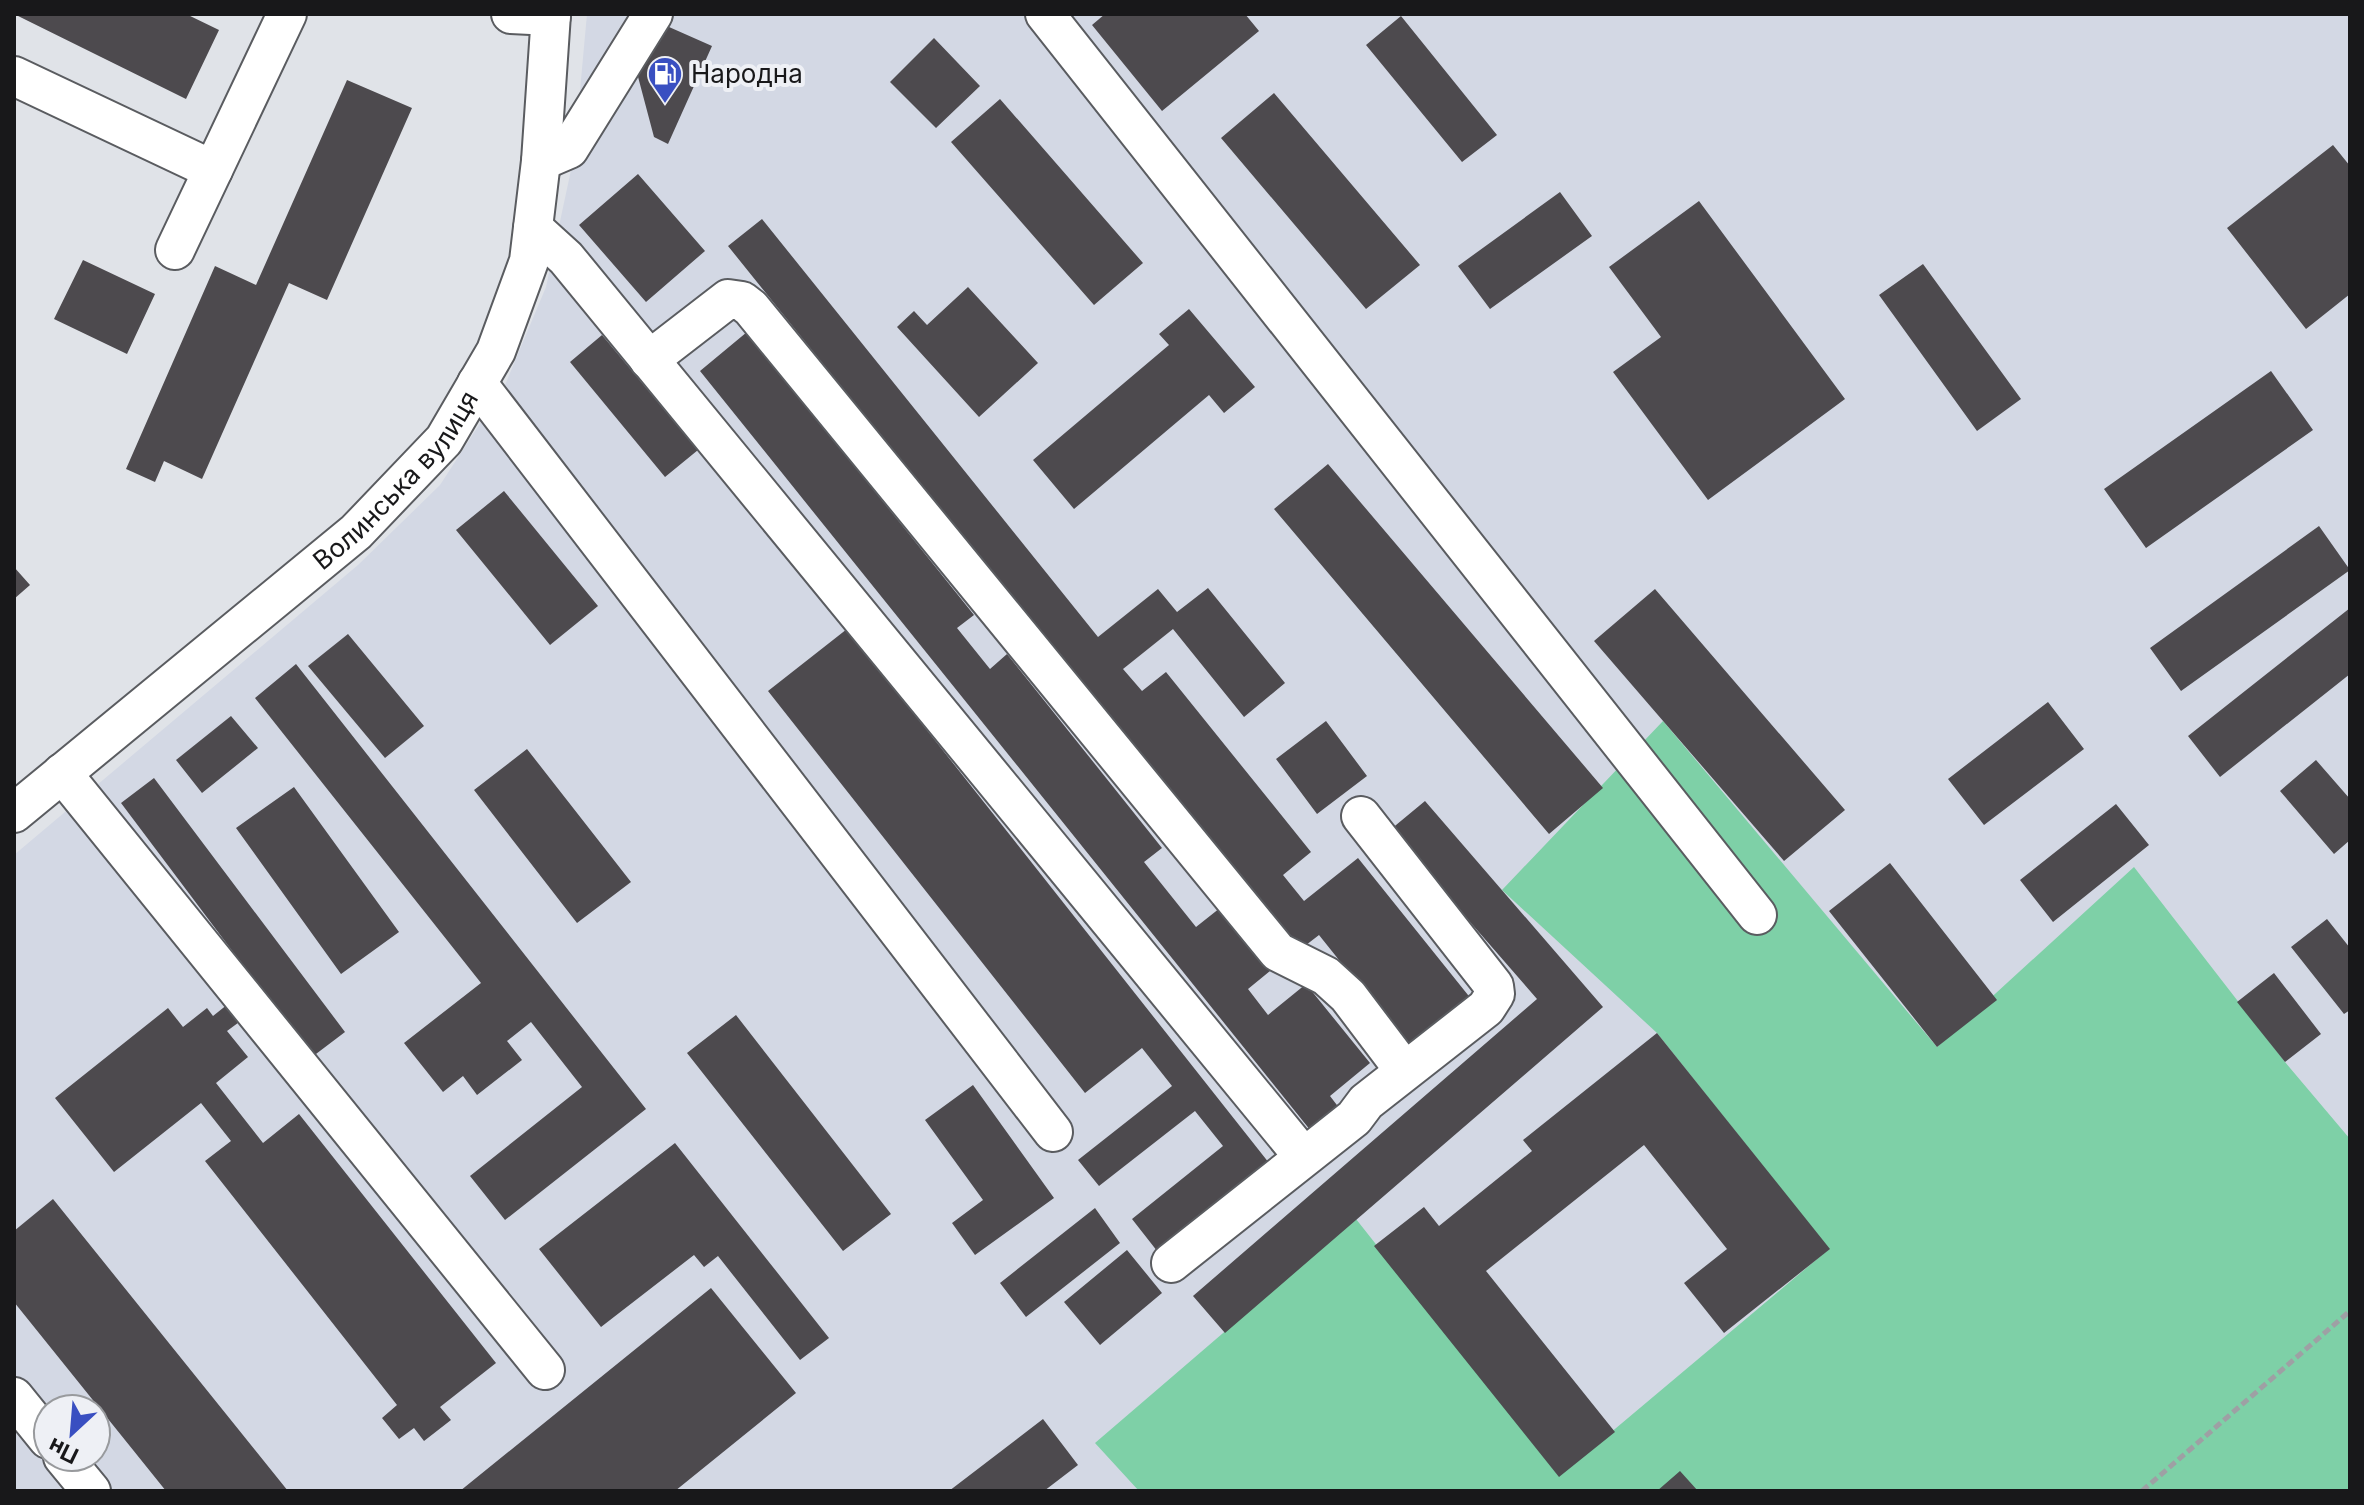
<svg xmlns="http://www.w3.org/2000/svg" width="2364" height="1505" viewBox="0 0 2364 1505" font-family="Inter,sans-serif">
  <rect width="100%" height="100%" fill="#e0e3e8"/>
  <path fill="#d3d8e4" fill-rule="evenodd" d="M587 14H2350V1491H14V855L358 565 440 485 505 385 546 287 574 156ZM48 1409H96V1457H48Z"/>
  <path fill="#7ed0a7" d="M1663 721 1937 1047 2134 867 2285 1062 2350 1139V1491H1139L1095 1443 1356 1219 1559 1476 1829 1249 1657 1033 1502 890Z"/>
  <path fill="#4d4a4e" d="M14 14H186L219 30 186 99Z
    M1105 14H1245L1259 31 1162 111 1092 25Z
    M1401 16 1497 135 1462 162 1366 45Z
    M660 23 712 46 668 144 654 137 637 73Z
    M934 38 980 86 936 128 890 82Z
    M347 80 412 108 327 300 289 283 202 479 164 461 155 482 126 469 215 266 256 285Z
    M1274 93 1420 265 1366 309 1221 138Z
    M1000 99 1143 263 1094 305 951 142Z
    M2333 145 2350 166V294L2306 329 2227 228Z
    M638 174 705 251 646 302 579 225Z
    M1560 192 1592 236 1490 309 1458 266Z
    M1699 201 1845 399 1708 500 1613 372 1661 337 1609 267Z
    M762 219 1098 637 1158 589 1177 612 1208 588 1285 683 1244 717 1173 629 1123 669 1142 691 1166 672 1311 852 1283 875 1304 901 1358 858 1472 1000 1411 1050 1319 935 1297 952 728 246Z
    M83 260 155 294 127 354 54 319Z
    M1923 264 2021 399 1977 431 1879 295Z
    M968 287 1038 363 979 417 897 327 914 311 927 325Z
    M1189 309 1255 387 1224 413 1209 395 1074 509 1033 460 1169 345 1159 334Z
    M747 332 974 615 957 628 990 669 1007 654 1162 848 1144 862 1196 927 1220 908 1270 971 1248 989 1268 1015 1306 984 1370 1063 1330 1096 1343 1113 1315 1136 700 371Z
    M602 335 698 450 665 477 570 362Z
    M2271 371 2313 430 2146 548 2104 489Z
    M1328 464 1603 788 1549 834 1274 509Z
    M504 491 598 606 550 645 456 530Z
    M2319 526 2350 570 2181 691 2150 648Z
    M14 567 30 585 14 599Z
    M1655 589 1845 810 1784 861 1594 641Z
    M2350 608V674L2220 777 2188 736Z
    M847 629 1273 1168 1161 1256 1132 1219 1223 1146 1195 1111 1099 1186 1078 1160 1172 1086 1142 1048 1085 1093 768 691Z
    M348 634 424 726 385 758 308 666Z
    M296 664 646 1109 505 1220 470 1176 582 1087 531 1022 507 1041 522 1060 477 1095 463 1076 443 1092 404 1043 481 983 255 698Z
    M2048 702 2084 749 1984 825 1948 779Z
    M231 716 258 748 202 793 176 760Z
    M1326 721 1367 776 1317 814 1276 759Z
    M527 749 631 882 577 923 474 790Z
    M2316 760 2350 799V840L2334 854 2280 791Z
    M154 778 345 1032 312 1057 121 803Z
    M294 787 399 932 341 974 236 828Z
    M1425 801 1603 1007 1225 1333 1193 1296 1537 999 1390 830Z
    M2116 804 2149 845 2053 922 2020 880Z
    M1890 863 1997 1000 1937 1047 1829 911Z
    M2327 919 2350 948V1010L2344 1014 2291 947Z
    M2274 973 2321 1034 2285 1062 2237 1002Z
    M233 1000 246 1017 227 1031 248 1057 216 1083 263 1143 299 1114 496 1363 440 1407 451 1420 424 1441 414 1428 399 1439 382 1418 397 1405 205 1161 231 1141 201 1103 114 1172 55 1098 168 1008 183 1027 207 1008 213 1016Z
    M736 1015 891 1214 843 1251 687 1053Z
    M1657 1033 1830 1249 1724 1333 1684 1283 1727 1249 1644 1145 1486 1271 1615 1432 1559 1477 1374 1246 1424 1207 1439 1226 1532 1151 1523 1140Z
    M973 1085 1054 1198 975 1255 952 1223 983 1200 925 1120Z
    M675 1143 829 1338 800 1360 718 1256 704 1267 694 1255 601 1327 539 1249Z
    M53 1199 288 1491H166L14 1302V1231Z
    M1095 1208 1120 1243 1026 1317 1000 1283Z
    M1127 1250 1162 1293 1100 1345 1064 1302Z
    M711 1288 796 1393 675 1491H460Z
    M1043 1419 1078 1465 1044 1491H949Z
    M1680 1471 1698 1491H1657Z"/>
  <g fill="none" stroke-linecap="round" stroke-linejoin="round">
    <defs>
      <g id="minor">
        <path d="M511 14 551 16"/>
        <path d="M1045 14 1757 915"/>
        <path d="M14 76 213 170"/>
        <path d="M541 161 569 149 653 14"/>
        <path d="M533 228 566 258 1303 1156"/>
        <path d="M175 250 287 14"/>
        <path d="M649 360 728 299 742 301 751 308 1278 952 1326 976 1348 996 1404 1070"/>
        <path d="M477 383 1053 1132"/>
        <path d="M62 773 545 1370"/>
        <path id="s1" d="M14 813 356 532 444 440 496 351 529 261 541 161 551 14"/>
        <path d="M1171 1263 1354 1118 1366 1102 1486 1008 1495 994 1494 986 1361 816"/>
        <path d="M14 1397 48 1439"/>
        <path d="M63 1457 91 1491"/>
      </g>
    </defs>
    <use href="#minor" stroke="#5a5c60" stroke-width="42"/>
    <path stroke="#9ea0a4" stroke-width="5" stroke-dasharray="8 4" stroke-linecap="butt" d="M2142 1491 2350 1311"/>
    <use href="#minor" stroke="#fff" stroke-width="38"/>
  </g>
  <defs>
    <symbol id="fuel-pin" viewBox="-11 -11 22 30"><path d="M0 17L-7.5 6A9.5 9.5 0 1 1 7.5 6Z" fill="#394fc1" stroke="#eef0f5"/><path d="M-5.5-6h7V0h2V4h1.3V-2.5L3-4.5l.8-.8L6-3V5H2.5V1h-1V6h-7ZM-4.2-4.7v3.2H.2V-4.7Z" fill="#fff"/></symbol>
  </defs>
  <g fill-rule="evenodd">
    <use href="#fuel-pin" x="645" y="54" width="40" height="54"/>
  </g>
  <g text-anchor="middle" stroke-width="8" stroke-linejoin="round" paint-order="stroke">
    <g font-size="26" fill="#18181a" stroke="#eef0f5" text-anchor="start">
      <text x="691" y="83">Народна</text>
    </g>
    <g font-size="26" fill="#18181a" stroke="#eef0f5">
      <text dy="9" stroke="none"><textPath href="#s1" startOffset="508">Волинська вулиця</textPath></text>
    </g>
  </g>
  <rect width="2364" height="1505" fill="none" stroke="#18181a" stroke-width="32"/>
  <g transform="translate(72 1433) rotate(206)"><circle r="38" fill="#eef0f5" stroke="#989a9d" stroke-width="2"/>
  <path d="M0-6L14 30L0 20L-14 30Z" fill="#394fc1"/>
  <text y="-12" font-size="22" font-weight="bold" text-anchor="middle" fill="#18181a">Пн</text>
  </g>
</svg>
